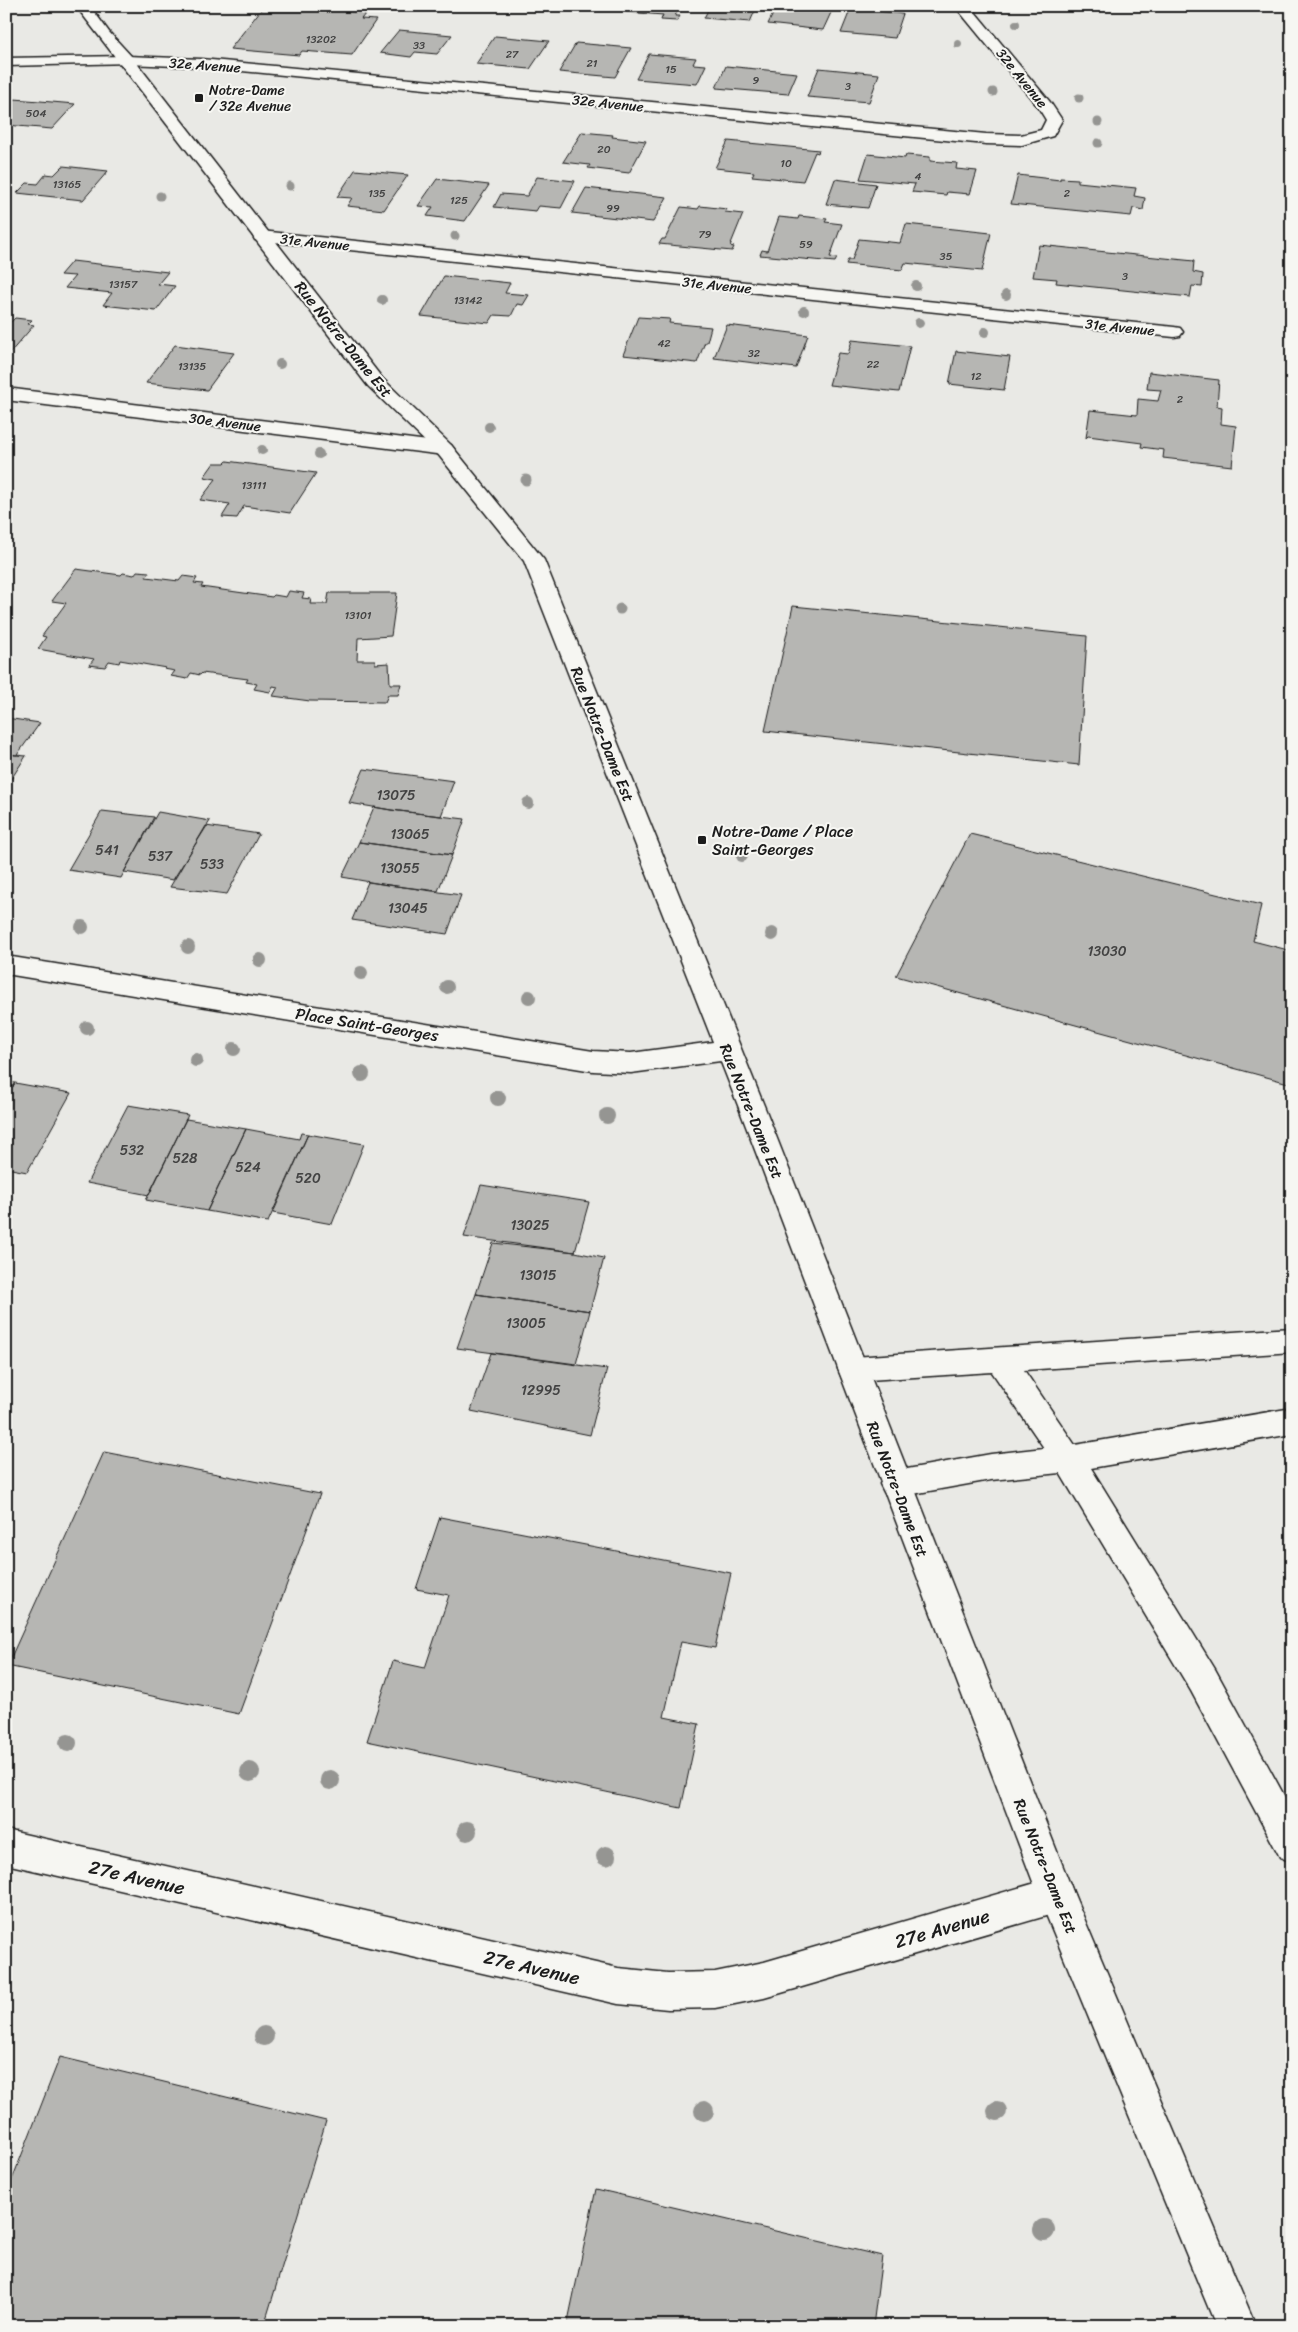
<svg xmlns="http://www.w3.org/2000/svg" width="1298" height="2332" viewBox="0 0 1298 2332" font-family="Sriracha,sans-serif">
  <rect width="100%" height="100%" fill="#e9e9e5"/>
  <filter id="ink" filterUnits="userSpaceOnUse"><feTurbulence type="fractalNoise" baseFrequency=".02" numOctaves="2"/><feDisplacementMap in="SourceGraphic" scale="10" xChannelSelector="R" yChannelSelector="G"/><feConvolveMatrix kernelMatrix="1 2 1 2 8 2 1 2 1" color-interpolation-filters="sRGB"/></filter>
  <g filter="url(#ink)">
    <path fill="#b6b6b3" stroke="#1c1c1c" d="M264 6H292L366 13 361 19 376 20 352 55 302 51 299 55 230 49Z
      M562 6H602L600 10Z
      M629 6H680L675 16H680L677 21 661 20 663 15 626 12Z
      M702 6H757L750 22 704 18 708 10H701Z
      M777 6H834L823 30 768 24Z
      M851 8 903 14 895 38 841 33Z
      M399 30 452 35 437 54 415 52 411 57 380 53Z
      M495 36 549 41 530 69 476 64Z
      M576 43 631 48 615 77 559 72Z
      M649 54 696 58 693 64 706 65 697 84 636 79Z
      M726 66 797 73 788 94 716 88Z
      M819 68 879 74 869 102 807 97Z
      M14 99 40 101 75 104 52 129 6 125V107Z
      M582 132 613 135 612 137 646 141 629 173 588 168 590 165 563 162Z
      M728 141 819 150 818 153 815 152 803 181 752 176 754 172 715 168Z
      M868 154 905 158 906 155 930 157V161L957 163 956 169 977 171 970 194 947 192 946 195 912 192 915 184 860 179Z
      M63 166 108 171 83 200 17 193 27 183 38 184 46 174 54 175Z
      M355 170 408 175 384 210 347 206 352 198 337 197Z
      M1018 175 1060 180V178L1078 179V182L1136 188 1134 196 1145 198 1143 210 1133 208 1131 216 1011 204Z
      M537 177 575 181 561 208 539 206 536 211 494 207 501 194 527 196Z
      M437 179 489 185 465 221 427 216 433 207 418 206Z
      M835 179 876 184 868 208 826 204Z
      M586 188 667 197 653 222 572 213Z
      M700 206 727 209 725 212 743 214 730 246 734 247 732 251 659 244 662 239H665L681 207 698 209Z
      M799 216 827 219 825 222 842 224 830 257 837 258 835 262 760 255 762 250 767 251 779 217 798 219Z
      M906 224 991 233 982 271 905 263 902 270 846 264 848 260H852L859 239 900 243Z
      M1039 245 1194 261 1193 272 1203 274 1202 287 1192 286 1190 297 1056 283 1057 279 1033 277Z
      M72 261 168 272 158 284 175 286 156 311 103 305 112 293 65 288 75 276 60 275Z
      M444 276 510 283 505 293 529 295 523 305 517 304 511 316 494 315 489 323 421 316Z
      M638 317 670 319 669 323 711 327 707 342H705L697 363 623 355Z
      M15 318 32 320 28 324 34 325 9 354H6V321L11 322Z
      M727 325 808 335 796 368 714 358Z
      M852 340 910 346 899 392 829 385 838 353 848 354Z
      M175 345 234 353 207 390 146 383Z
      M956 351 1010 357 1004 390 949 384Z
      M1149 372 1219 380 1217 406 1222 407 1221 424 1236 426 1232 466 1163 458 1164 450 1141 447 1142 443 1088 436 1086 438 1090 410 1137 415 1138 399 1158 401 1161 390 1147 389Z
      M227 461 316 473 290 513 244 506 237 518 222 517 230 504 200 500 216 479 204 477 214 463H225Z
      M76 569 121 575 123 573 134 575 137 571 149 572 146 577 179 581 183 576 197 578 194 583 203 584 201 587 272 597 274 595 286 597 289 591 304 593 302 598 311 599 310 604H327L329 593H397L391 636 358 638 357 660H375V664L389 663 390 684H401L398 695H388L385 702 310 701 273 696 278 687 273 686 270 692 254 689 257 684 246 682 248 679 202 673 200 675 191 673 187 679 171 676 175 671 164 669 166 668 120 660 119 663 109 661 105 667 89 665 94 659 38 649 46 637 42 636 66 603 52 601Z
      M793 606 1087 636 1079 765 765 731Z
      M6 718 40 723 17 755 6 754Z
      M6 754 26 756 6 787Z
      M364 769 454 781 441 816 391 810 349 803Z
      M374 807 391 810 465 819 452 855 359 842Z
      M102 811 154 817 121 878 68 870Z
      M158 812 210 821 173 880 124 872Z
      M206 826 259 834 227 894 170 887Z
      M970 834 1261 905 1253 941 1292 951V1084L896 976Z
      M359 842 403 848 452 855 438 891 387 885 342 877Z
      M368 882 461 895 447 934 352 920Z
      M8 1082 15 1083 6 1098V1085Z
      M15 1083 71 1093 27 1172 6 1168V1098Z
      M128 1105 188 1115 149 1195 87 1183Z
      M186 1119 246 1129 207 1211 146 1200Z
      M246 1129 299 1139 301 1133 308 1134 268 1222 207 1211Z
      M308 1134 364 1144 332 1224 273 1213Z
      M481 1185 589 1202 575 1252 464 1237Z
      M493 1243 575 1252 604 1258 590 1311 476 1294Z
      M476 1294 590 1311 576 1364 457 1348Z
      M491 1353 607 1369 590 1435 471 1411Z
      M104 1452 320 1494 239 1714 7 1666Z
      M440 1517 731 1573 715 1648 681 1642 664 1717 699 1724 681 1808 367 1741 393 1661 425 1668 449 1595 416 1589Z
      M60 2057 326 2121 264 2326H6V2195Z
      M596 2189 882 2256 873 2326H567Z"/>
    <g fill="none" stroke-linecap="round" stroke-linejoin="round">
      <defs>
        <path id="service" d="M1292 1328V1352L1024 1370 1075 1445 1292 1408V1434L1091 1468 1215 1669 1292 1810V1862L1280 1857 1191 1691 1060 1473 991 1480 896 1497 885 1494 880 1484 885 1474 896 1471 991 1454 1044 1448 992 1372 853 1381 842 1378 838 1369 842 1360 853 1357Z"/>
        <path id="minor" d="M955 6H970L1050 102 1062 120 1053 136 1022 145 986 144 201 67 127 64 120 60 127 56 201 59 986 134 1021 135 1041 130 1046 120 1038 107Z
          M261 231 1174 327 1180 328 1183 332 1180 336 1174 337 255 240 253 236 255 232Z
          M6 388 444 443 451 445 454 449 451 453 444 455 6 400Z
          M6 956 593 1051 631 1053 728 1040 737 1043 741 1050 737 1057 728 1060 631 1073 593 1071 6 974Z
          M6 1830 618 1968 668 1973 715 1972 764 1962 1056 1877 1069 1882 1074 1895 1069 1908 1056 1913 764 1998 715 2008 668 2009 618 2004 6 1864Z"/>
        <path id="tertiary" d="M127 56 134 60 132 63 6 66V58Z"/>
        <path id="secondary" d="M76 6H90L109 32 132 57 382 378 451 445 544 560 765 1108 1073 1892 1256 2326H1216L1038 1895 739 1108 524 561 437 453 368 386Z"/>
      </defs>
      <use href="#service" stroke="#1c1c1c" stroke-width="3"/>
      <use href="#minor" stroke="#1c1c1c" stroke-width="3"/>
      <use href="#tertiary" stroke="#1c1c1c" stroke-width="3"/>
      <use href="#secondary" stroke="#1c1c1c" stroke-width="3"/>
      <use href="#service" fill="#f6f6f2" fill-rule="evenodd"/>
      <use href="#minor" fill="#f6f6f2" fill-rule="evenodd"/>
      <use href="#tertiary" fill="#f6f6f2" fill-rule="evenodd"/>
      <use href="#secondary" fill="#f6f6f2" fill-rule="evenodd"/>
    </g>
    <g fill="#959592">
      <circle cx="1016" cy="24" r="4"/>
      <circle cx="958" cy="44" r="4"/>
      <circle cx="993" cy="92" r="4.5"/>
      <circle cx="1079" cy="98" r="4.5"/>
      <circle cx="1098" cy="122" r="4.5"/>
      <circle cx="1098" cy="143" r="4.5"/>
      <circle cx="290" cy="186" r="4.5"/>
      <circle cx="160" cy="196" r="4.5"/>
      <circle cx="455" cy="236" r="4.5"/>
      <circle cx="916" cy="286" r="5"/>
      <circle cx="1006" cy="295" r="5"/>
      <circle cx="382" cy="300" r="5"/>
      <circle cx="804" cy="311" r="5"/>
      <circle cx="919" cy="323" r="5"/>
      <circle cx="985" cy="332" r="5"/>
      <circle cx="280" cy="364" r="5"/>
      <circle cx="489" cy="427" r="5"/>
      <circle cx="262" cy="450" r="5"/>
      <circle cx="319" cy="454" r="5"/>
      <circle cx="526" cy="480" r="5.5"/>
      <circle cx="620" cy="609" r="5.5"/>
      <circle cx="528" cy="803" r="6"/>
      <circle cx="742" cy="856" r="6"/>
      <circle cx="82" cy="927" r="7"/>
      <circle cx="772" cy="934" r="7"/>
      <circle cx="188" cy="947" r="7"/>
      <circle cx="260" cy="960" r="7"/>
      <circle cx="361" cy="973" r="7"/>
      <circle cx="447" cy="987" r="7"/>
      <circle cx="529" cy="997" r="7"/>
      <circle cx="87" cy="1028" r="7"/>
      <circle cx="234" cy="1049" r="7"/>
      <circle cx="196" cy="1060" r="7"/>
      <circle cx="362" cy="1074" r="8"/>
      <circle cx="498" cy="1098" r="8"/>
      <circle cx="607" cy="1116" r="8"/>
      <circle cx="68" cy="1743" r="9"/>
      <circle cx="250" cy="1772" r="10"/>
      <circle cx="330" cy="1780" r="10"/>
      <circle cx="467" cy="1831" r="10"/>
      <circle cx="606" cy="1856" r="10"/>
      <circle cx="264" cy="2036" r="10"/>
      <circle cx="704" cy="2111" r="10"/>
      <circle cx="997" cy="2111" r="10"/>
      <circle cx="1044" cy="2230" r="11"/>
    </g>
  </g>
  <g fill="#1c1c1c" stroke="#f6f6f2" stroke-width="2">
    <rect x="194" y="93" width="10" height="10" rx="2.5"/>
    <rect x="697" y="835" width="10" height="10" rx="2.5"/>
  </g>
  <g text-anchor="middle" stroke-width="4" stroke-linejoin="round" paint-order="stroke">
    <g font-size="11" fill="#424242">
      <text x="321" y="43">13202</text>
      <text x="419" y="49">33</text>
      <text x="512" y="58">27</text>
      <text x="592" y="67">21</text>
      <text x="671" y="73">15</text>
      <text x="756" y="84">9</text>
      <text x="848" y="90">3</text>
      <text x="36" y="117">504</text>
      <text x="604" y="153">20</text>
      <text x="786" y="167">10</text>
      <text x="918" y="180">4</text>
      <text x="67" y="188">13165</text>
      <text x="377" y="197">135</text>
      <text x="1067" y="197">2</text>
      <text x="459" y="204">125</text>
      <text x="613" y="212">99</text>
      <text x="705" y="238">79</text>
      <text x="806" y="248">59</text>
      <text x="946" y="260">35</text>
      <text x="1125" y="280">3</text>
      <text x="123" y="288">13157</text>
      <text x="468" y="304">13142</text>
      <text x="664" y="347">42</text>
      <text x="754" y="357">32</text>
      <text x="873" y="368">22</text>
      <text x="192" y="370">13135</text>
      <text x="976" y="380">12</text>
      <text x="1180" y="403">2</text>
      <text x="254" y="489">13111</text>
      <text x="358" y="619">13101</text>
    </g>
    <g font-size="14" fill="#1c1c1c" stroke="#f6f6f2">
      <text transform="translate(205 65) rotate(4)" y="5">32e Avenue</text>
      <text transform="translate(1022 78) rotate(51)" y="5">32e Avenue</text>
      <text transform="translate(608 103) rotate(6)" y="5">32e Avenue</text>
      <text transform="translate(315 242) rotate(6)" y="5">31e Avenue</text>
      <text transform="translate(717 285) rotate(6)" y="5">31e Avenue</text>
      <text transform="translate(1120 327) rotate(6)" y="5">31e Avenue</text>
      <text transform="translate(225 422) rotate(7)" y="5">30e Avenue</text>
    </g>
    <g font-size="14" fill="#1c1c1c" stroke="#f6f6f2" text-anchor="start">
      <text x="209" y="95">Notre-Dame<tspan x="209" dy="16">/ 32e Avenue</tspan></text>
    </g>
    <g font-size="14" fill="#424242">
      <text x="396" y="800">13075</text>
      <text x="410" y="839">13065</text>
      <text x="107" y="855">541</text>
      <text x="160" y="861">537</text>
      <text x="212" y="869">533</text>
      <text x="400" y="873">13055</text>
      <text x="408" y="913">13045</text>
      <text x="1107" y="956">13030</text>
      <text x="132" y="1155">532</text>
      <text x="185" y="1163">528</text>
      <text x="248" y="1172">524</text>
      <text x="308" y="1183">520</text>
      <text x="530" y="1230">13025</text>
      <text x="538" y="1280">13015</text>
      <text x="526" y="1328">13005</text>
      <text x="541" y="1395">12995</text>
    </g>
    <g font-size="16" fill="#1c1c1c" stroke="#f6f6f2">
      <text transform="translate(344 339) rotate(51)" y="6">Rue Notre-Dame Est</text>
      <text transform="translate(603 734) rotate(68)" y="6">Rue Notre-Dame Est</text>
      <text transform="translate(367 1024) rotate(9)" y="6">Place Saint-Georges</text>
      <text transform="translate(752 1111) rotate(68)" y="6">Rue Notre-Dame Est</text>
      <text transform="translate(898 1489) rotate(69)" y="6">Rue Notre-Dame Est</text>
      <text transform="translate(1046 1866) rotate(68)" y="6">Rue Notre-Dame Est</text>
    </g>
    <g font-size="16" fill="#1c1c1c" stroke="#f6f6f2" text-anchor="start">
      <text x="712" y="837">Notre-Dame / Place<tspan x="712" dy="18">Saint-Georges</tspan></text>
    </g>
    <g font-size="19" fill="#1c1c1c" stroke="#f6f6f2">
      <text transform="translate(137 1877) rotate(13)" y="7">27e Avenue</text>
      <text transform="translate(942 1928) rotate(-16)" y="7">27e Avenue</text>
      <text transform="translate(532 1967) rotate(13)" y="7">27e Avenue</text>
    </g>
  </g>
  <rect width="1298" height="2332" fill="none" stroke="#f6f6f2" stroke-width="25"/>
  <rect x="12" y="12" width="1273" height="2307" fill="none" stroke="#1c1c1c" stroke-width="2" filter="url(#ink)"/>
</svg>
